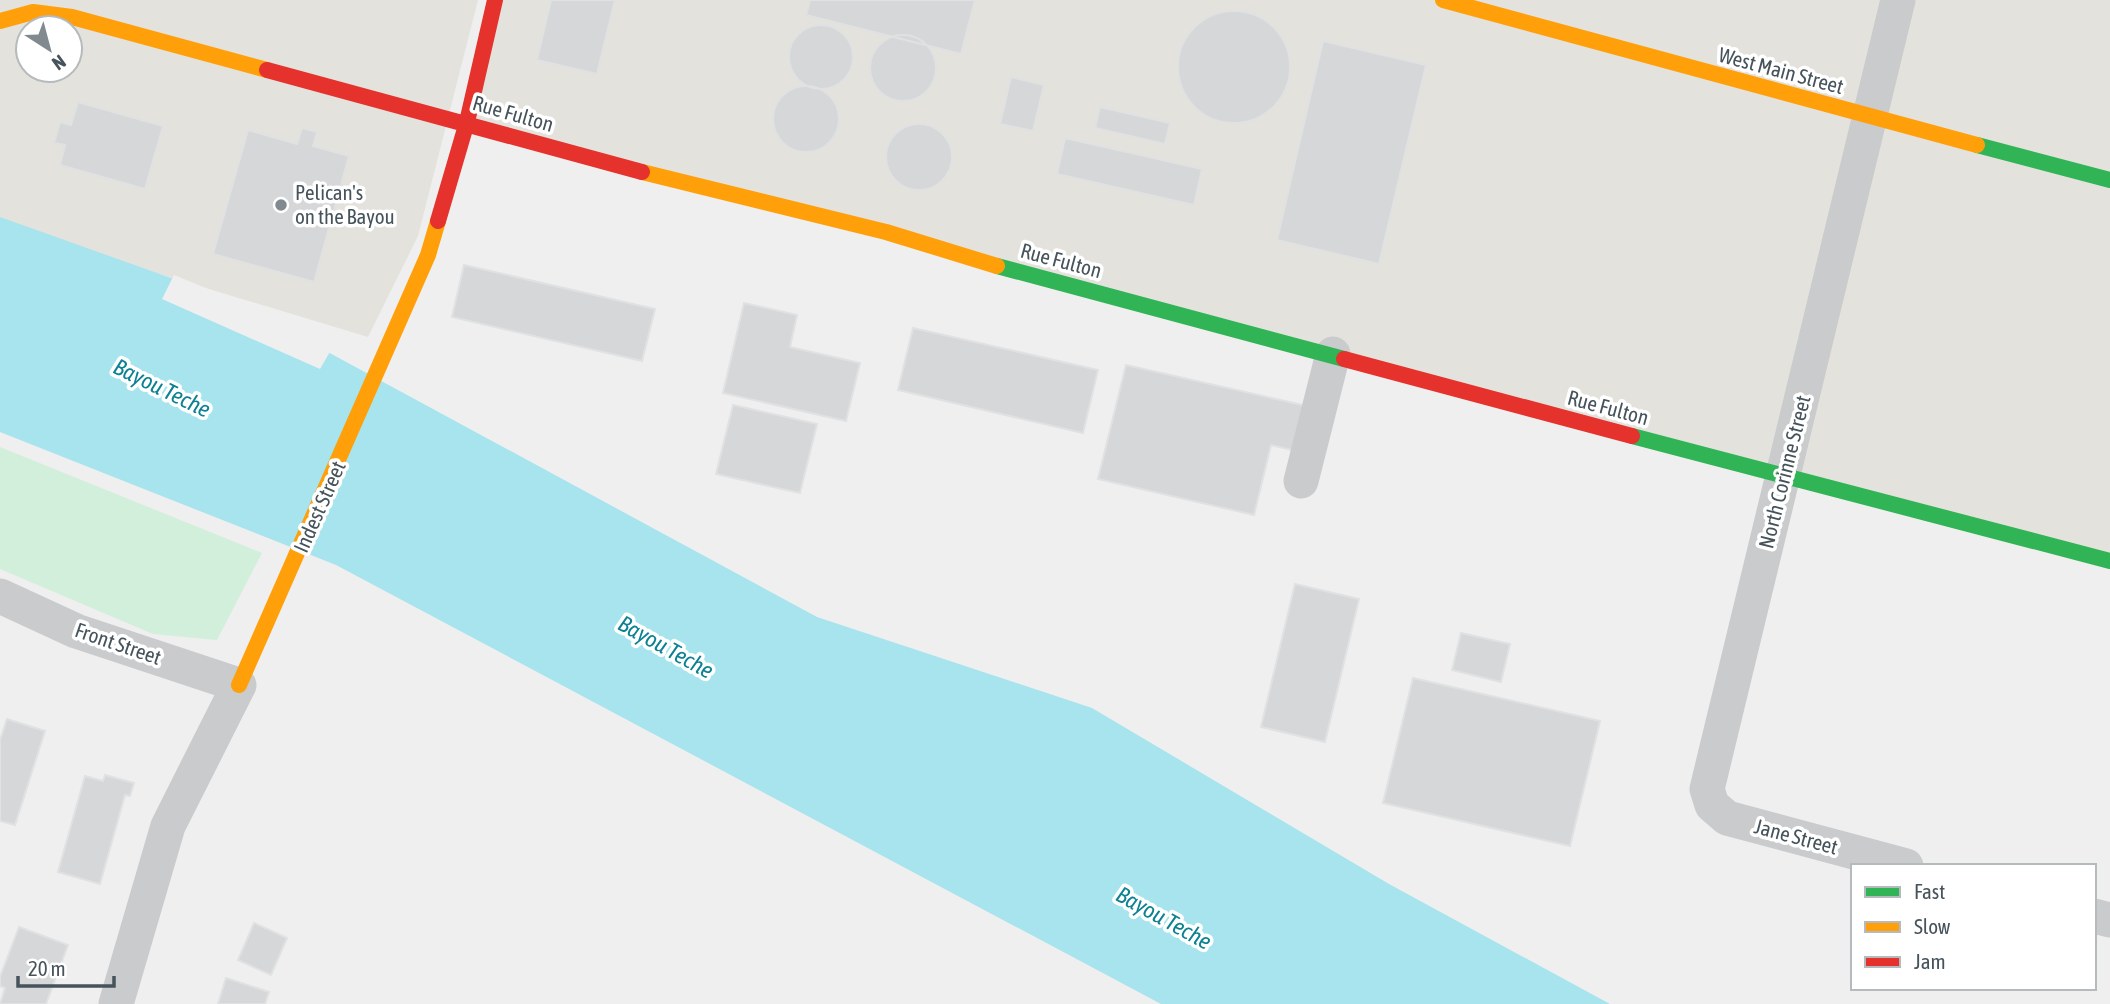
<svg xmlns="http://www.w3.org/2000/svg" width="2110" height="1004" viewBox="0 0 2110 1004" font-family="'Asap Condensed',sans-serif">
  <rect width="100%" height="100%" fill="#efefef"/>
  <path fill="#e4e2dc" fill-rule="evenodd" d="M0 0H478L418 236 368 337 0 226ZM28 28H70V70H28Z
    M497 0H2110V559L467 122Z"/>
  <path fill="#d2efdb" d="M0 447 262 553 217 640 153 634 0 569Z"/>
  <path fill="#a7e4ed" d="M0 217 230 299 817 617 1092 708 1389 884 1610 1004H1161L336 565 0 432Z"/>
  <path fill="#efefef" d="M174 275 252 307 331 350 320 369 162 299Z"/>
  <path fill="#d6d7d9" stroke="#e0e1e2" stroke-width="2" d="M551 0H615L597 74 537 60Z
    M810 0H975L961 54 806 15Z
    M1178 67a56 56 0 1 1 112 0a56 56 0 1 1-112 0Z
    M789 57a32 32 0 1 1 64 0a32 32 0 1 1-64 0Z
    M870 68a33 33 0 1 1 66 0a33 33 0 1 1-66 0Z
    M1323 41 1426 65 1379 264 1277 240Z
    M1011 77 1044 85 1033 131 1000 124Z
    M773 119a33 33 0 1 1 66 0a33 33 0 1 1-66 0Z
    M78 102 163 126 145 189 60 165 65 145 54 143 60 122 71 125Z
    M1100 107 1170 123 1165 144 1095 128Z
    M886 157a33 33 0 1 1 66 0a33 33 0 1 1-66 0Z
    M302 128 317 132 313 146 349 156 314 282 213 254 248 130 297 144Z
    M1065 138 1202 169 1194 205 1057 174Z
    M464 265 655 309 642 361 452 317Z
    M744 303 797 315 790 347 860 363 846 421 723 393Z
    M913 328 1098 370 1083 433 898 390Z
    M1126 365 1307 406 1296 451 1271 445 1254 515 1098 479Z
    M733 405 817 424 800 493 716 474Z
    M1295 584 1359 599 1325 742 1261 727Z
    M1461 633 1510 644 1501 682 1452 670Z
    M1413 678 1600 721 1570 846 1383 803Z
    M7 719 45 731 15 825 0 821V740Z
    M105 775 134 783 130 796 125 795 100 884 58 872 85 776 103 781Z
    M254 923 287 938 271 975 238 960Z
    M19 927 68 945 46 1004H0L5 988 0 986V977Z
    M226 978 269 992 265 1004H218Z"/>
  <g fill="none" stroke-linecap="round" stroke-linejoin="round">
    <path stroke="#c9cbcd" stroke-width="35" d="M1898 0 1707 789 1712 805 1727 818 1906 866
      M1301 481 1333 354
      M0 596 76 631 239 685 168 826 116 1004
      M2094 916 2110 920"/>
    <path stroke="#30b455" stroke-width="16" d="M1977 145 2110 180
      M997 266 1344 359
      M1632 436 2110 561"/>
    <path stroke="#ff9f0a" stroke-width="16" d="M1443 0 1977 145
      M0 21 33 12 72 17 267 70
      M642 172 886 232 997 266
      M239 685 428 255 438 221"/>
    <path stroke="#e5322d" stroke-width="16" d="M267 70 642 172
      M438 221 467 122 495 0
      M1344 359 1632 436"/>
  </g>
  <circle fill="#818a8f" stroke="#fff" stroke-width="2.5" cx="281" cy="205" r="7"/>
  <g text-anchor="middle" stroke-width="7" stroke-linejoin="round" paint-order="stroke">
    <g font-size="21" fill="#46535b" stroke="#fff">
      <text transform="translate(1781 71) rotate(15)" y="7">West Main Street</text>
      <text transform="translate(513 114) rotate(16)" y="7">Rue Fulton</text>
      <text transform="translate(1061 261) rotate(15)" y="7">Rue Fulton</text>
      <text transform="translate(1608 408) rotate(15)" y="7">Rue Fulton</text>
      <text transform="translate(1785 472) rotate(-76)" y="7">North Corinne Street</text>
      <text transform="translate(320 507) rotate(-66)" y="7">Indest Street</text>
      <text transform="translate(118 644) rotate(19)" y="7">Front Street</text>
      <text transform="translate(1796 837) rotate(15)" y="7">Jane Street</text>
    </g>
    <g font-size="21" fill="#46535b" stroke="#fff" text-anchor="start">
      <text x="295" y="200">Pelican's<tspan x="295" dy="24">on the Bayou</tspan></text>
    </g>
    <g font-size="23" font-style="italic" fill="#0c8192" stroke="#fff">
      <text transform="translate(162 388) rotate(26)" y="8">Bayou Teche</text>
      <text transform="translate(666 647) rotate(29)" y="8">Bayou Teche</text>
      <text transform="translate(1164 918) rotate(29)" y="8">Bayou Teche</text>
    </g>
  </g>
  <rect x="1851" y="864" width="245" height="126" fill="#ffffff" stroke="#b5babd" stroke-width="2"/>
  <rect x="1865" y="887" width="35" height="10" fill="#30b455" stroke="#b5babd" stroke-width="2"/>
  <text x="1914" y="899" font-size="21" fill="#46535b">Fast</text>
  <rect x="1865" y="922" width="35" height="10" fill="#ff9f0a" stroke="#b5babd" stroke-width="2"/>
  <text x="1914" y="934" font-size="21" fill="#46535b">Slow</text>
  <rect x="1865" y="957" width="35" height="10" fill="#e5322d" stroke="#b5babd" stroke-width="2"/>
  <text x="1914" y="969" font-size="21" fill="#46535b">Jam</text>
  <g transform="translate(49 49) rotate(144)"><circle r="33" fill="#ffffff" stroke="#b5babd" stroke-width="2"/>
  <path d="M0-5L12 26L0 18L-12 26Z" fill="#818a8f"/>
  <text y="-10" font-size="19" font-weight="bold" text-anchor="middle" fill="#46535b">N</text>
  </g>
  <path d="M18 976v10h96v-10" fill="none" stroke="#46535b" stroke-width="3.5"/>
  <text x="28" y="976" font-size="21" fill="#46535b" stroke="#ffffff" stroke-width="5" paint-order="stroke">20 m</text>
</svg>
